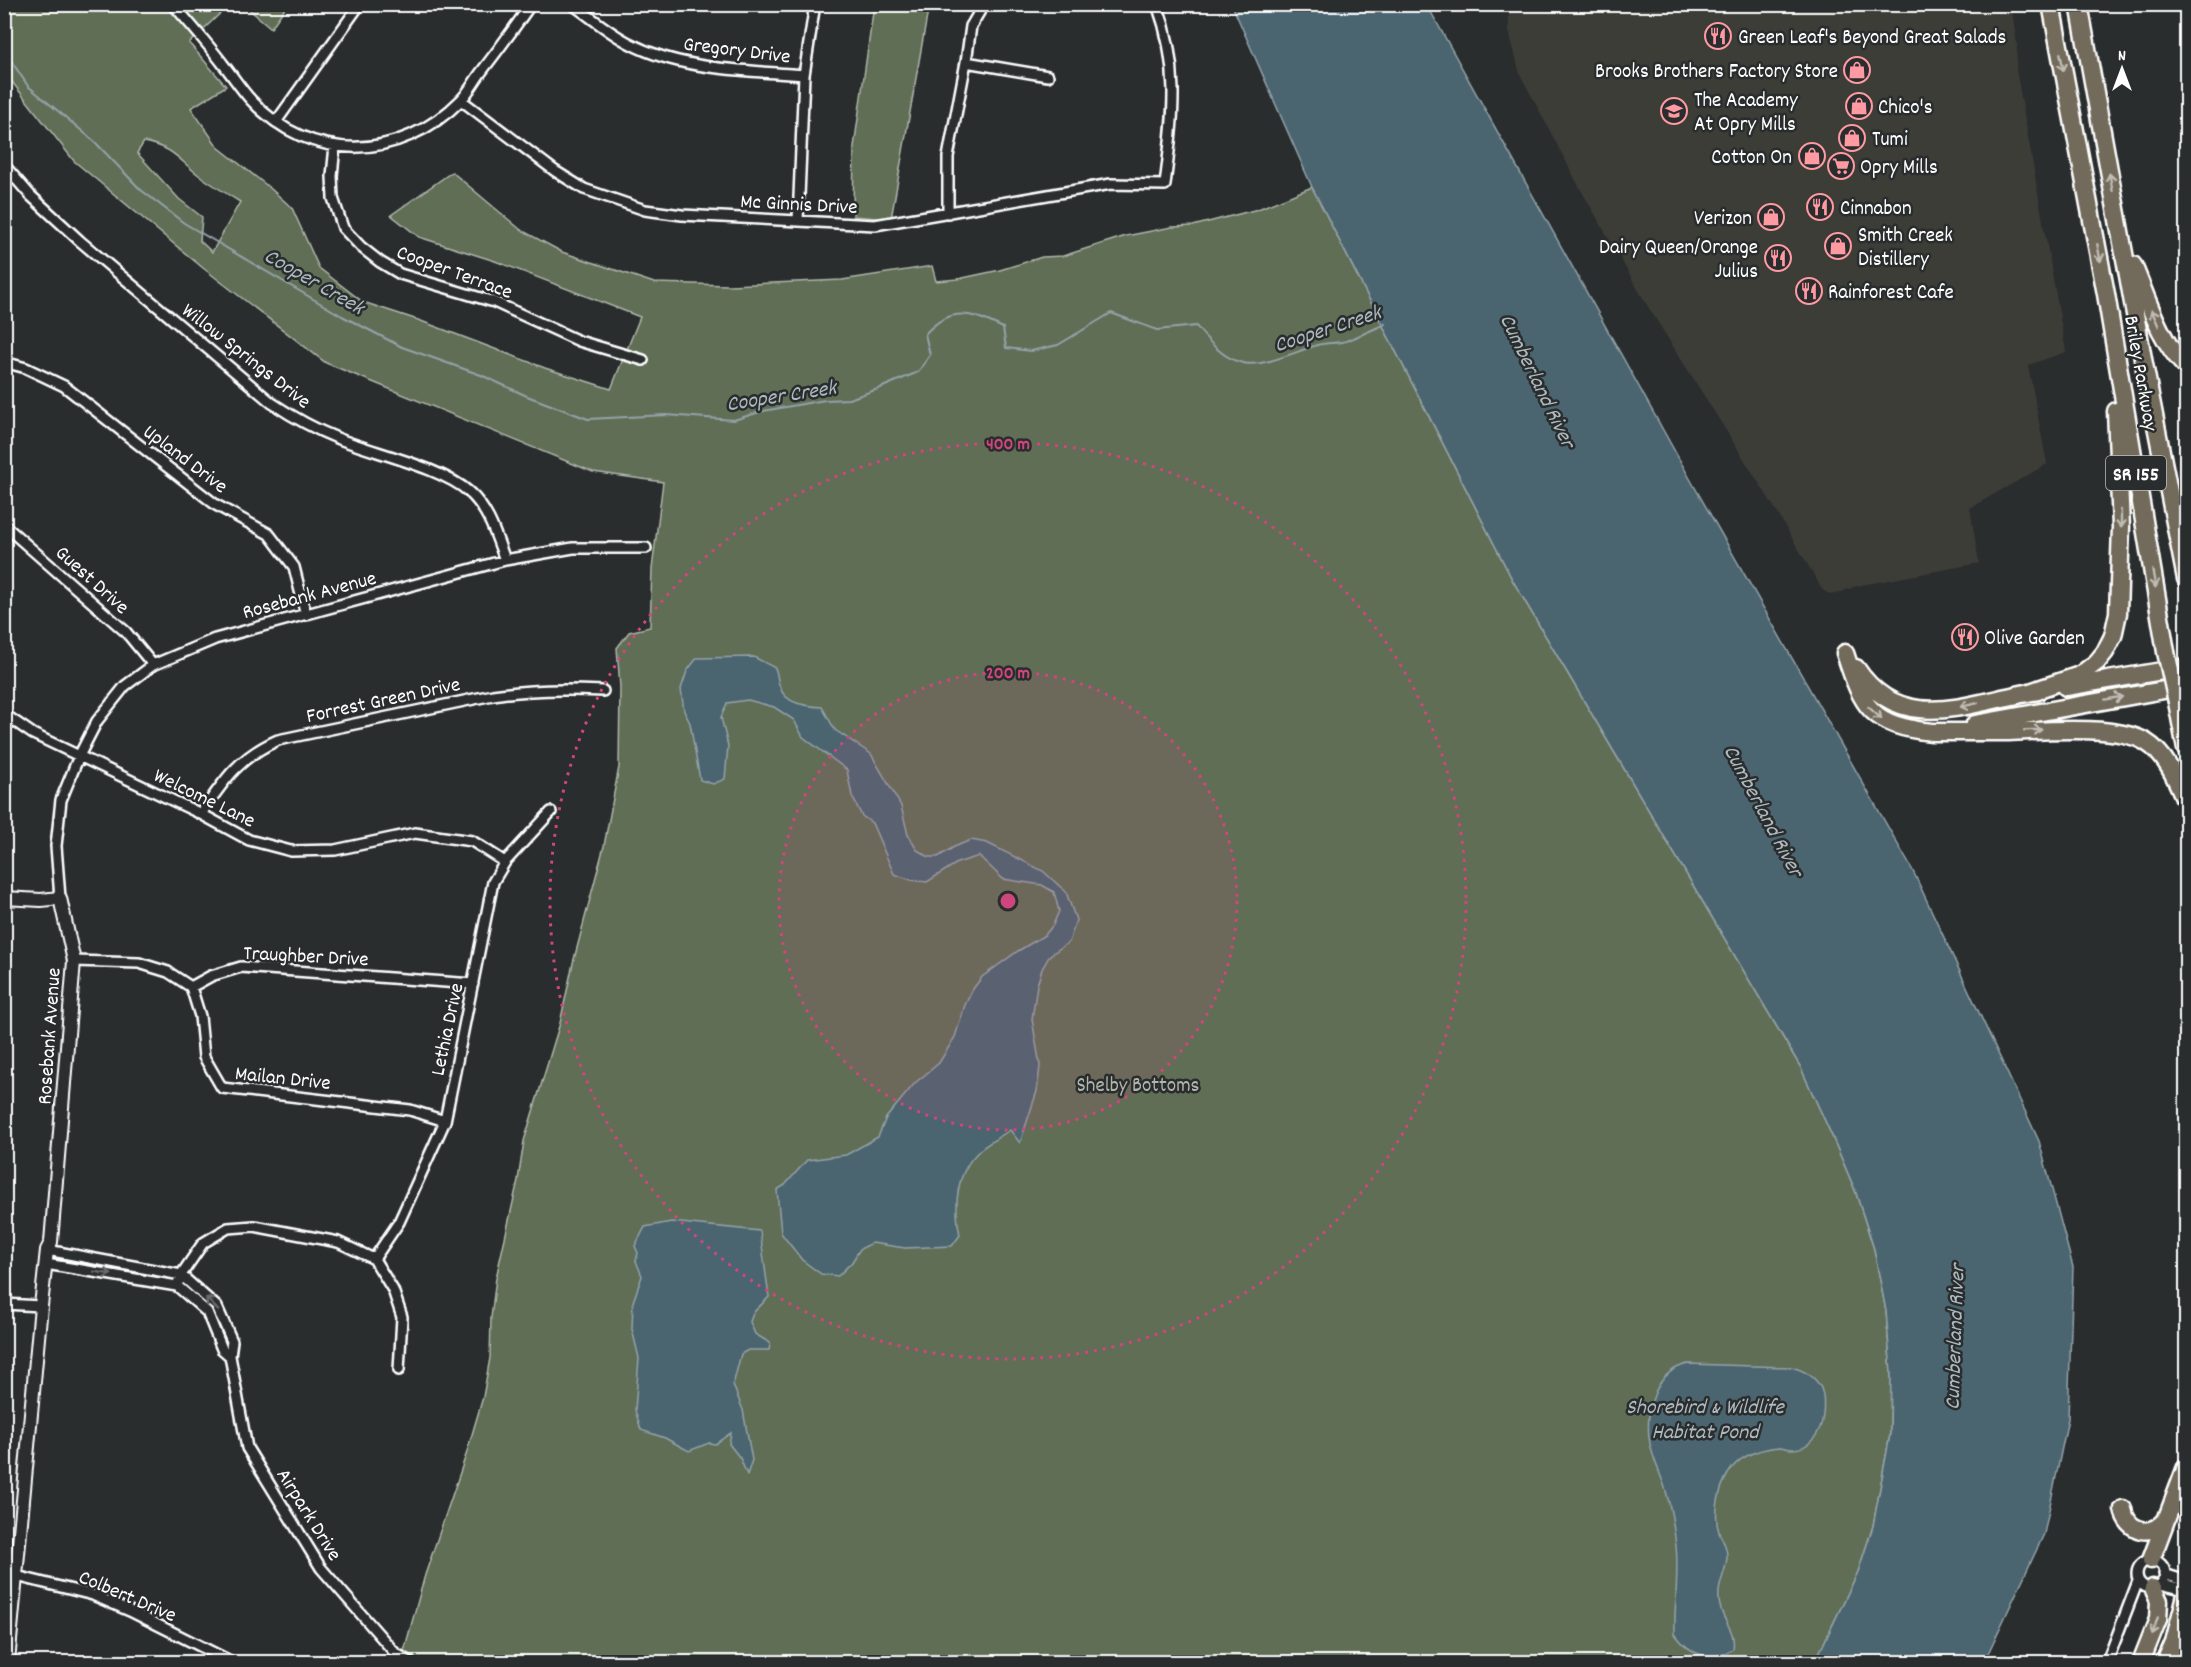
<svg xmlns="http://www.w3.org/2000/svg" width="2191" height="1667" viewBox="0 0 2191 1667" font-family="Dekko,sans-serif">
  <rect width="100%" height="100%" fill="#2a2d2e"/>
  <filter id="ink" filterUnits="userSpaceOnUse"><feTurbulence type="fractalNoise" baseFrequency=".0167" numOctaves="2"/><feDisplacementMap in="SourceGraphic" scale="12" xChannelSelector="R" yChannelSelector="G"/><feConvolveMatrix kernelMatrix="1 2 1 2 8 2 1 2 1" color-interpolation-filters="sRGB"/></filter>
  <g filter="url(#ink)">
    <path fill="#3e3d39" d="M1509 5H2011L2017 45 2016 69 2066 352 2028 365 2047 464 1970 508 1979 563 1856 586 1836 594 1827 593 1822 589 1771 502 1647 305 1581 190 1520 74 1509 31Z"/>
    <path fill="#606e57" stroke="#b0b6ab" stroke-width="1.5" fill-rule="evenodd" d="M4 5H229L189 43 226 86 191 108 218 147 270 188 292 208 319 268 363 302 421 321 545 368 611 389 640 317 495 261 419 237 391 215 452 172 521 230 562 252 654 283 729 285 842 280 932 266 936 281 958 279 1000 270 1042 257 1063 256 1126 236 1172 227 1193 226 1258 209 1312 187 1513 581 1800 1066 1832 1136 1855 1190 1874 1249 1886 1311 1891 1373 1890 1435 1873 1526 1858 1572 1815 1662H401L425 1575 466 1455 483 1397 490 1358 491 1318 496 1278 518 1180 524 1141 560 1023 573 963 604 846 619 767 620 687 617 648 629 632 650 627 652 569 663 482 593 472 326 363 203 268 74 161 5 73ZM144 142C175 148 177 159 200 176 213 185 227 194 240 202L212 252 200 241 202 217 179 199 137 153Z
      M244 5H287L271 28Z
      M874 5H929L891 219 853 216 854 147Z"/>
    <path fill="#4b6570" stroke="#93a3a9" stroke-width="1.5" d="M1232 5H1427L1693 484 1913 871 2039 1141 2073 1267 2068 1419 2044 1534 1984 1662H1815L1858 1572 1873 1526 1890 1435 1891 1373 1886 1311 1874 1249 1855 1190 1832 1136 1800 1066 1513 581 1312 187Z
      M754 657 775 668C778 674 777 681 780 687 785 704 806 706 822 707L835 730 871 754 901 806 908 835 917 850 929 857H938L954 847 971 840 987 843 1043 871 1066 892 1076 920 1069 942 1050 955 1042 969 1037 985 1032 1019 1040 1066 1037 1091 1020 1143 1010 1130C1000 1137 987 1143 979 1151 955 1173 954 1207 960 1235L952 1246 905 1248 872 1243 860 1249 852 1262 838 1276 821 1274 802 1260 781 1233 777 1190 785 1185 807 1160 846 1155 878 1137 886 1118 915 1083 939 1063 955 1037 965 1005 973 989 982 977 1018 951 1045 935 1053 925 1059 911 1054 892 1042 885 1003 879 979 856 957 863 927 882 911 880 894 874 872 823 862 816 852 796 847 770 803 737 794 720 774 707 748 700 727 703 721 717 728 746 725 779 713 784 700 780 690 723 684 711 681 689 687 671 697 658Z
      M671 1222 760 1231 769 1297 753 1313 750 1322 755 1334 770 1343 769 1350H748L741 1354 733 1385 743 1410 752 1460 747 1475 740 1458 729 1444 731 1433 715 1444 709 1443 689 1451 665 1438 641 1430 635 1410 639 1358 632 1329 633 1302 642 1276 636 1261 638 1253 635 1246 645 1227Z
      M1688 1364 1791 1367C1803 1370 1815 1376 1821 1388 1824 1396 1824 1406 1823 1415 1821 1432 1811 1449 1792 1449 1788 1449 1783 1447 1779 1447 1759 1449 1738 1456 1728 1474 1719 1488 1713 1515 1719 1532 1722 1542 1727 1543 1727 1557 1726 1574 1715 1588 1720 1606 1724 1624 1736 1630 1733 1649 1711 1664 1689 1654 1675 1634 1674 1605 1679 1575 1676 1546 1674 1527 1671 1509 1666 1491 1661 1474 1651 1456 1649 1438 1646 1409 1655 1371 1688 1364Z"/>
    <g fill="none" stroke-linecap="round" stroke-linejoin="round">
      <path stroke="#93a3a9" stroke-width="2" d="M4 50 28 86 94 141 141 190 184 223 342 316 402 347 481 375 527 396 588 419 666 415 734 420 763 411 825 400 849 399 878 389 918 372 930 355 925 334C951 305 972 313 1003 328L1006 348 1031 351 1058 345 1111 313 1157 330 1196 326C1239 380 1256 366 1314 346 1324 342 1336 344 1346 341 1359 336 1372 330 1385 324"/>
      <defs>
        <path id="street" d="M173 4C190 24 207 43 223 64 232 75 241 89 251 100 310 164 400 162 461 100 469 92 475 80 482 71 499 49 515 27 531 4
          M572 4C591 17 609 33 629 43 682 71 746 70 804 75
          M966 62 1048 76
          M461 100 555 171 584 189 645 210 682 215 875 225 1111 184 1165 185C1173 118 1181 70 1157 4
          M276 122 360 4
          M335 146 332 176 333 198 343 228 361 247 380 262 400 274 494 302 579 341 643 360
          M4 165 30 195 80 241 272 403C293 417 314 429 337 438 373 453 441 467 469 492 489 510 496 536 505 560
          M948 213V157L966 62 971 26 984 4
          M798 221 804 75 815 4
          M4 362 26 368 64 386 216 505 269 534 294 567 306 615
          M4 525 126 632 153 665
          M4 714 33 734 201 814 249 840 291 851 335 850 415 833 472 841 505 862
          M201 814C224 780 239 757 278 740L493 695C530 689 565 689 603 691
          M60 898 56 846 61 800 79 756 97 721 125 686 153 665 215 639 505 560 573 548H646
          M74 961 139 963 168 972 191 987 211 976 241 967 473 984
          M191 987 200 1016 204 1057 222 1088 410 1110 445 1121
          M47 1250 181 1275 217 1307 232 1341 230 1356 247 1448 321 1568 395 1653 410 1662
          M374 1259 399 1222 445 1121 493 882 505 862 551 812
          M46 1264 177 1286 207 1312 222 1349 230 1356
          M177 1286 181 1275 203 1243 228 1228 254 1226 338 1242 374 1259 393 1290 402 1317 399 1370
          M4 1304 41 1306
          M2137 1574a14 14 0 1 1 28 0a14 14 0 1 1-28 0Z
          M4 1573 93 1595 130 1611 232 1662
          M2164 1574 2186 1581
          M2161 1584 2186 1590
          M2107 1662 2138 1581"/>
        <path id="secondary" d="M4 898 41 900 60 898 74 961 51 1242 47 1250 41 1306 8 1662"/>
        <path id="highway" d="M2051 4 2106 294 2166 652
          M2079 4 2144 364 2186 579
          M2133 265C2148 300 2159 340 2186 367
          M1845 653C1863 709 1871 725 1932 732 1957 732 1981 732 2006 732 2040 731 2117 724 2146 742 2166 754 2177 781 2186 802
          M1856 668C1902 738 1971 701 2038 691
          M2066 687 2186 667
          M2027 693 2080 675 2097 662 2105 652 2113 636 2118 613 2121 527 2116 411
          M2177 702 2186 749
          M1975 724 2186 686
          M2123 1509C2127 1532 2152 1538 2166 1520
          M2151 1560 2186 1467
          M2141 1662 2158 1619 2159 1601 2153 1588
          M2165 1662 2174 1642 2186 1595"/>
      </defs>
      <use href="#street" stroke="#fff" stroke-width="14"/>
      <use href="#secondary" stroke="#fff" stroke-width="16"/>
      <use href="#highway" stroke="#fff" stroke-width="21"/>
      <use href="#street" stroke="#2a2d2e" stroke-width="9"/>
      <use href="#secondary" stroke="#2a2d2e" stroke-width="12"/>
      <use href="#highway" stroke="#726b5a" stroke-width="16"/>
      <defs>
        <path id="highway-bridge" d="M2166 652 2177 702"/>
      </defs>
      <use href="#highway-bridge" stroke="#fff" stroke-width="21" stroke-linecap="butt"/>
      <use href="#highway-bridge" stroke="#726b5a" stroke-width="16"/>
    </g>
    <defs><path id="oneway-shaft" d="M-6 0H5M1.5-3L5.5 0L1.5 3" fill="none" stroke-width="1.6" stroke-linecap="round" stroke-linejoin="round" transform="scale(1.5)"/></defs>
    <g stroke="#c0bcb5">
      <use href="#oneway-shaft" transform="translate(2062 62) rotate(79)"/>
      <use href="#oneway-shaft" transform="translate(2111 182) rotate(-100)"/>
      <use href="#oneway-shaft" transform="translate(2099 253) rotate(79)"/>
      <use href="#oneway-shaft" transform="translate(2155 318) rotate(-114)"/>
      <use href="#oneway-shaft" transform="translate(2121 519) rotate(89)"/>
      <use href="#oneway-shaft" transform="translate(2154 579) rotate(80)"/>
      <use href="#oneway-shaft" transform="translate(2114 698) rotate(-10)"/>
      <use href="#oneway-shaft" transform="translate(1969 705) rotate(168)"/>
      <use href="#oneway-shaft" transform="translate(1875 713) rotate(42)"/>
      <use href="#oneway-shaft" transform="translate(2033 730) rotate(-2)"/>
      <use href="#oneway-shaft" transform="translate(2155 1626) rotate(108)"/>
    </g>
    <g stroke="#6a6c6d">
      <use href="#oneway-shaft" transform="translate(103 1273) rotate(9)"/>
      <use href="#oneway-shaft" transform="translate(212 1304) rotate(-133)"/>
    </g>
  </g>
  <circle cx="1008" cy="901" r="229" fill="#ce467c" fill-opacity=".12"/>
  <g fill="none" stroke="#ce467c" stroke-width="3" stroke-dasharray="3 6">
    <circle cx="1008" cy="901" r="229"/>
    <circle cx="1008" cy="901" r="458"/>
  </g>
  <defs>
    <symbol id="restaurant-ring" viewBox="-11 -11 22 22"><circle r="9.5" fill="#2a2d2e" stroke="#ff9aa2" stroke-width="1.5"/><path d="M-5-6h1v4h1v-4h1v4h1v-4h1v5L-1.5 .5V6h-2V.5L-5-1ZM5-6V6H3V1.5H1.5Q1.5-4 5-6Z" fill="#ff9aa2"/></symbol>
    <symbol id="shop-ring" viewBox="-11 -11 22 22"><circle r="9.5" fill="#2a2d2e" stroke="#ff9aa2" stroke-width="1.5"/><path d="M-5-2.5h2.3a2.7 3.5 0 0 1 5.4 0H5L5.5 6h-11ZM-1.5-2.5h3a1.5 2.3 0 0 0-3 0Z" fill="#ff9aa2"/></symbol>
    <symbol id="school-ring" viewBox="-11 -11 22 22"><circle r="9.5" fill="#2a2d2e" stroke="#ff9aa2" stroke-width="1.5"/><path d="M0-5L7-2L0 1L-7-2ZM-4 1L0 2.5L4 1V4Q0 6-4 4Z" fill="#ff9aa2"/></symbol>
    <symbol id="supermarket-ring" viewBox="-11 -11 22 22"><circle r="9.5" fill="#2a2d2e" stroke="#ff9aa2" stroke-width="1.5"/><path d="M-6-5.5h2.5l.6 2H6L4.5 2H-2.5L-4.4-4H-6ZM-1.5 3.2a1.3 1.3 0 1 0 .1 0ZM3 3.2a1.3 1.3 0 1 0 .1 0Z" fill="#ff9aa2"/></symbol>
  </defs>
  <g fill-rule="evenodd">
    <use href="#restaurant-ring" x="1703" y="21" width="30" height="30"/>
    <use href="#shop-ring" x="1842" y="55" width="30" height="30"/>
    <use href="#shop-ring" x="1844" y="91" width="30" height="30"/>
    <use href="#school-ring" x="1659" y="96" width="30" height="30"/>
    <use href="#shop-ring" x="1837" y="123" width="30" height="30"/>
    <use href="#shop-ring" x="1797" y="141" width="30" height="30"/>
    <use href="#supermarket-ring" x="1826" y="151" width="30" height="30"/>
    <use href="#restaurant-ring" x="1805" y="192" width="30" height="30"/>
    <use href="#shop-ring" x="1756" y="202" width="30" height="30"/>
    <use href="#shop-ring" x="1823" y="231" width="30" height="30"/>
    <use href="#restaurant-ring" x="1763" y="243" width="30" height="30"/>
    <use href="#restaurant-ring" x="1794" y="276" width="30" height="30"/>
    <use href="#restaurant-ring" x="1950" y="622" width="30" height="30"/>
  </g>
  <g text-anchor="middle" stroke-width="5" stroke-linejoin="round" paint-order="stroke">
    <rect fill="#2a2d2e" stroke="#bfc0c0" stroke-width="1.5" x="2106" y="456" width="60" height="34" rx="4.5"/>
    <g font-size="20" font-weight="bold" fill="#fff">
      <text x="2136" y="480">SR 155</text>
    </g>
    <g font-size="21" fill="#fff" stroke="#2a2d2e" text-anchor="start">
      <text x="1738" y="43">Green Leaf's Beyond Great Salads</text>
      <text x="1838" y="77" text-anchor="end">Brooks Brothers Factory Store</text>
      <text x="1694" y="106">The Academy<tspan x="1694" dy="24">At Opry Mills</tspan></text>
      <text x="1878" y="113">Chico's</text>
      <text x="1872" y="145">Tumi</text>
      <text x="1792" y="163" text-anchor="end">Cotton On</text>
      <text x="1860" y="173">Opry Mills</text>
      <text x="1840" y="214">Cinnabon</text>
      <text x="1752" y="224" text-anchor="end">Verizon</text>
      <text x="1858" y="241">Smith Creek<tspan x="1858" dy="24">Distillery</tspan></text>
      <text x="1758" y="253" text-anchor="end">Dairy Queen/Orange<tspan x="1758" dy="24">Julius</tspan></text>
      <text x="1828" y="298">Rainforest Cafe</text>
      <text x="1984" y="644">Olive Garden</text>
    </g>
    <g font-size="21" fill="#fff" stroke="#2a2d2e">
      <text transform="translate(737 49) rotate(7)" y="7">Gregory Drive</text>
      <text transform="translate(799 203) rotate(3)" y="7">Mc Ginnis Drive</text>
      <text transform="translate(455 271) rotate(20)" y="7">Cooper Terrace</text>
      <text transform="translate(247 355) rotate(38)" y="7">Willow Springs Drive</text>
      <text transform="translate(2142 373) rotate(80)" y="7">Briley Parkway</text>
      <text transform="translate(186 458) rotate(37)" y="7">Upland Drive</text>
      <text transform="translate(93 579) rotate(42)" y="7">Guest Drive</text>
      <text transform="translate(309 594) rotate(-15)" y="7">Rosebank Avenue</text>
      <text transform="translate(383 699) rotate(-12)" y="7">Forrest Green Drive</text>
      <text transform="translate(205 797) rotate(26)" y="7">Welcome Lane</text>
      <text transform="translate(306 955) rotate(3)" y="7">Traughber Drive</text>
      <text transform="translate(446 1029) rotate(-78)" y="7">Lethia Drive</text>
      <text transform="translate(48 1036) rotate(-86)" y="7">Rosebank Avenue</text>
      <text transform="translate(283 1077) rotate(6)" y="7">Mailan Drive</text>
      <text transform="translate(310 1514) rotate(58)" y="7">Airpark Drive</text>
      <text transform="translate(128 1595) rotate(23)" y="7">Colbert Drive</text>
    </g>
    <g font-size="21" fill="#b0b6ab" stroke="#2a2d2e">
      <text x="1138" y="1091">Shelby Bottoms</text>
    </g>
    <g font-size="22" font-style="italic" fill="#aebabf" stroke="#2a2d2e">
      <text transform="translate(315 280) rotate(30)" y="8">Cooper Creek</text>
      <text transform="translate(1327 327) rotate(-18)" y="8">Cooper Creek</text>
      <text transform="translate(1539 380) rotate(64)" y="8">Cumberland River</text>
      <text transform="translate(781 394) rotate(-9)" y="8">Cooper Creek</text>
      <text transform="translate(1765 810) rotate(62)" y="8">Cumberland River</text>
      <text transform="translate(1953 1337) rotate(-88)" y="8">Cumberland River</text>
      <text x="1705" y="1413">Shorebird &amp; Wildlife<tspan x="1705" dy="25">Habitat Pond</tspan></text>
    </g>
  </g>
  <circle cx="1008" cy="901" r="9" fill="#ce467c" stroke="#2a2d2e" stroke-width="3"/>
  <g font-size="18" text-anchor="middle" font-weight="bold" fill="#ce467c" stroke="#2a2d2e" stroke-width="5" stroke-linejoin="round" paint-order="stroke">
    <text x="1008" y="449">400 m</text>
    <text x="1008" y="678">200 m</text>
  </g>
  <rect width="2191" height="1667" fill="none" stroke="#2a2d2e" stroke-width="24"/>
  <rect x="12" y="12" width="2167" height="1643" fill="none" stroke="#fff" stroke-width="2" filter="url(#ink)"/>
  <g transform="translate(2122 69)" stroke="#2a2d2e" stroke-width="4.5" paint-order="stroke">
  <path d="M0-4.5L10 22L0 15L-10 22Z" fill="#ffffff"/>
  <text y="-9" font-size="16" font-weight="bold" text-anchor="middle" fill="#ffffff">N</text>
  </g>
</svg>
